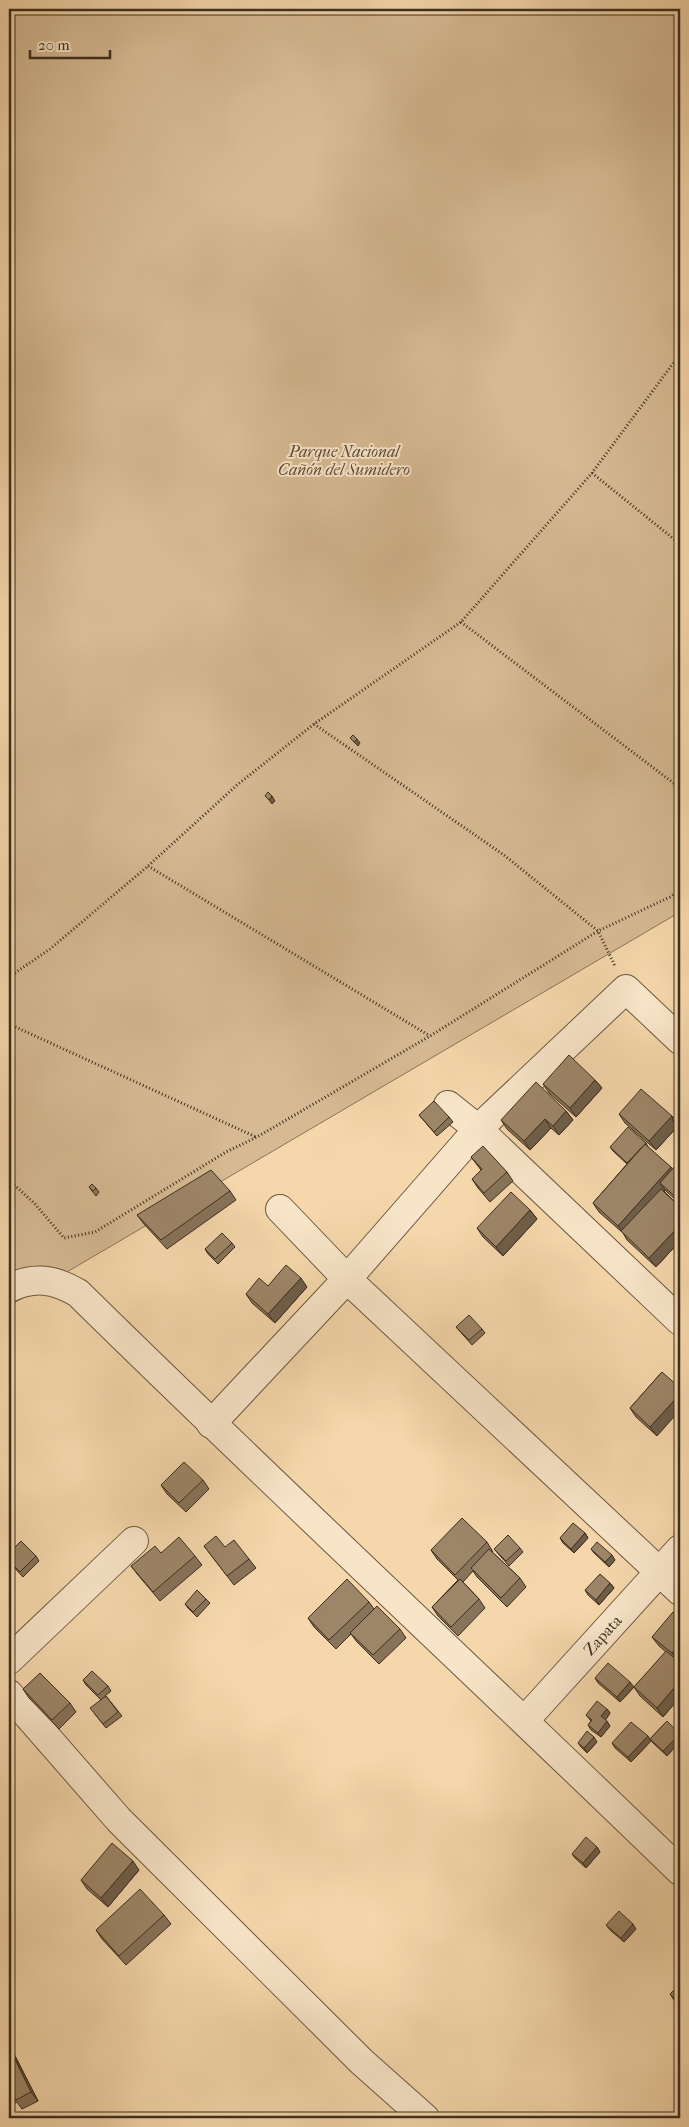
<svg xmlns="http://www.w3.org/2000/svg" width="689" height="2127" viewBox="0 0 689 2127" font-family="'IM FELL French Canon',serif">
  <rect width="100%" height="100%" fill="#f5d7ab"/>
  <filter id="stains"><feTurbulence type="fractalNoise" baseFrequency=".004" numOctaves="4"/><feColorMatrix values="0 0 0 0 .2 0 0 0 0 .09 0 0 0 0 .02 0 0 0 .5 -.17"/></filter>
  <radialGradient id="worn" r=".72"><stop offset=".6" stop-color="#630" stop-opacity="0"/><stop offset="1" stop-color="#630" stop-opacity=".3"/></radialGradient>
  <path fill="#d6ba93" stroke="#8a7459" d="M9 9H680V912L9 1306Z"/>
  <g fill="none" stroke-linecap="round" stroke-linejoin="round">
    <defs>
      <g id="street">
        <path d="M448 1105 478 1129 680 1321"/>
        <path d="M280 1209 347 1279 680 1591"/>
        <path d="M9 1288C35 1276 54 1279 78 1293 276 1488 480 1677 680 1871"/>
        <path d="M211 1424 347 1279 478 1129 626 989 680 1040"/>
        <path d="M9 1660 134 1541"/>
        <path d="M9 1694 119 1820 362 2062 425 2118"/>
        <path id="s1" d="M525 1720 680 1549"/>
      </g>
    </defs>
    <use href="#street" stroke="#6b5842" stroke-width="30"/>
    <path stroke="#3d2e1f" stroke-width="3" stroke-dasharray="1 2.5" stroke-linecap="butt" d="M592 473 680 544
      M461 622 680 788
      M314 724 504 855 598 931 615 966
      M148 866 430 1036
      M9 977 50 949 148 866 237 785 314 724 461 622 592 473 680 354
      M9 1024 256 1137
      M9 1180 35 1204 64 1238 95 1232 226 1152 257 1137 430 1036 598 931 670 897 680 889"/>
    <use href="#street" stroke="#f8e5c8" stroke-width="28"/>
  </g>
  <path fill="#877359" stroke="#3d2e1f" d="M595 1080 602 1088 576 1117 549 1093 543 1084Z
    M566 1111 573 1120 559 1135 551 1128 530 1150 507 1129 501 1120Z
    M680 1111V1131L677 1127 656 1150 625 1123 619 1114 672 1116 673 1118Z
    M419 1115 449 1117 453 1122 437 1136Z
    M646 1143 648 1147 672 1169 680 1171V1204L665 1190 664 1191 680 1207V1241L656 1267 627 1240 623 1233 599 1212 593 1203 627 1164 613 1151 610 1147Z
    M471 1157 507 1172 513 1181 490 1202 478 1188 472 1179 481 1170Z
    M89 1187 96 1188 99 1192 96 1196Z
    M230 1191 236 1200 167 1249 144 1224 137 1215Z
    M530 1210 537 1219 503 1256 483 1237 477 1228Z
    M232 1243 235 1247 218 1264 208 1254 205 1249Z
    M268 1286 307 1287 275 1323 252 1303 246 1294Z
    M456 1327 482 1329 485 1333 472 1345Z
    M662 1372 657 1436 636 1417 630 1408Z
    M203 1480 209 1489 186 1512 167 1494 161 1485Z
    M585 1533 588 1538 574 1553 563 1543 560 1538Z
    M487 1542 493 1552H492L520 1578 526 1587 507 1607 477 1577 473 1571 463 1582 479 1599 485 1608 458 1636 438 1616 432 1607 458 1580 437 1559 431 1550Z
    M204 1546 225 1547 249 1559 256 1568 234 1585Z
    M520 1548 523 1552 509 1566 494 1549Z
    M591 1549 615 1560 609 1567 594 1553Z
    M9 1553 36 1556 39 1561 23 1577 12 1565 9 1569Z
    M161 1553 195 1556 202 1565 160 1601 138 1575 131 1566Z
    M610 1583 614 1588 599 1605 588 1595 585 1590Z
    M206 1599 210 1603 197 1617 188 1608 185 1604Z
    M369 1602 374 1609 400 1629 406 1638 379 1664 357 1642 351 1634 336 1649 314 1627 308 1618Z
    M680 1618V1697L663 1717 640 1696 634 1687 666 1652 659 1646 652 1637Z
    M595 1678 634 1687 620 1702 598 1683Z
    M83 1680 108 1686 111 1691 105 1696H106L122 1716 106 1728 94 1713 101 1700 86 1685Z
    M23 1689 70 1703 76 1712 59 1729 29 1698Z
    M607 1709 610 1713 605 1720 610 1726 601 1737 591 1730 588 1725 591 1721 586 1715Z
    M667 1721 680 1734V1741L667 1756 653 1743 650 1739Z
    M651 1741 631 1762 615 1748 612 1743Z
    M597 1742 587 1753 581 1747 578 1743Z
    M597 1847 600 1852 586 1868 575 1858 572 1854Z
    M139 1870 108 1907 87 1889 81 1880Z
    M164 1915 171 1924 126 1965 102 1939 96 1930Z
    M606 1925 636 1929 624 1942 610 1930Z
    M680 1984V2007L676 2003 670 1994Z
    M9 2046 13 2052 38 2101 22 2109 17 2102 9 2107Z"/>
  <path fill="#6e5e49" stroke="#3d2e1f" d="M357 739 360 743 358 746 354 742Z
    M272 796 275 801 272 804 269 800Z
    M595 1080 602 1088 576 1117 570 1108Z
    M566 1111 573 1120 559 1135 553 1126Z
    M672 1116 678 1125 672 1119 677 1127 656 1150 649 1141Z
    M545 1119 551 1128 530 1150 524 1141Z
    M671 1167 677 1176 660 1183 665 1190 625 1234 618 1226Z
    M530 1210 537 1219 503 1256 496 1247Z
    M680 1225V1241L656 1267 649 1258Z
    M301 1278 307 1287 275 1323 268 1314Z
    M680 1394V1410L657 1436 650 1427Z
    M585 1533 588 1538 574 1553 571 1549Z
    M612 1555 615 1560 609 1567 605 1562Z
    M9 1561 12 1565 9 1569Z
    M610 1583 614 1588 599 1605 596 1600Z
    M680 1643V1659L678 1662 672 1653Z
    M630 1682 634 1687 620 1702 617 1697Z
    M674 1688 680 1697 663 1717 657 1708Z
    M607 1709 610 1713 605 1721 601 1716Z
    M607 1721 610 1726 601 1737 598 1733Z
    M680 1734V1741L667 1756 663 1751Z
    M648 1736 651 1741 631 1762 628 1757Z
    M594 1737 597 1742 587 1753 584 1748Z
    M597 1847 600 1852 586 1868 583 1863Z
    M133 1861 139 1870 108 1907 101 1898Z
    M633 1924 636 1929 624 1942 621 1938Z
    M9 2046 13 2052 38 2101 31 2092Z"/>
  <path fill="#9d8668" stroke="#3d2e1f" d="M353 735 357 739 354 742 350 738Z
    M268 792 272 796 269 800 265 796Z
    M569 1055 595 1080 570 1108 543 1084Z
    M536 1082 566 1111 553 1126 545 1119 524 1141 501 1120Z
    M641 1089 672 1116 649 1141 619 1114Z
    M434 1101 449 1117 434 1132 419 1115Z
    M680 1111V1128L672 1119Z
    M628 1127 646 1143 627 1163 610 1147Z
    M645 1144 671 1167 618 1226 593 1203Z
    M483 1146 507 1172 484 1193 472 1179 482 1169 471 1157Z
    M680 1155V1166L674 1160Z
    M675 1166 680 1171V1201L660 1183Z
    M211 1170 230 1191 161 1240 137 1215Z
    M92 1184 96 1188 93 1191 89 1187Z
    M661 1189 680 1207V1225L649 1258 621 1231Z
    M511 1192 530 1210 496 1247 477 1228Z
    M222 1233 232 1243 215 1259 205 1249Z
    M286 1265 301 1278 268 1314 246 1294 259 1278 268 1286Z
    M469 1315 482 1329 469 1340 456 1327Z
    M662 1372 680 1388V1394L650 1427 630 1408Z
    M184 1462 203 1480 179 1503 161 1485Z
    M462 1518 487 1542 455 1575 431 1550Z
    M573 1523 585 1533 571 1549 560 1538Z
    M508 1535 520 1548 506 1561 494 1549Z
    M216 1536 225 1547 234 1540 249 1559 227 1576 204 1546Z
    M179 1537 195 1556 153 1592 131 1566 155 1546 161 1553Z
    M21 1541 36 1556 20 1572 9 1561V1553Z
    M597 1542 612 1555 605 1562 591 1549Z
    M489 1549 520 1578 501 1598 471 1568Z
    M600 1574 610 1583 596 1600 585 1590Z
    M347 1579 369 1602 329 1640 308 1618Z
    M460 1579 479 1599 451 1627 432 1607Z
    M197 1590 206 1599 193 1612 185 1604Z
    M377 1606 400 1629 373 1655 350 1633Z
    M673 1612 680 1618V1643L672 1653 652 1637Z
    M666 1651 678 1661 680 1658V1694L674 1688 657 1708 634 1687Z
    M608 1663 630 1682 617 1697 595 1678Z
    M92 1671 108 1686 98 1695 83 1680Z
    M40 1673 70 1703 52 1720 23 1689Z
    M106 1696 118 1712 103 1724 90 1708Z
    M597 1701 607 1709 601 1716 607 1721 598 1733 588 1725 592 1720 586 1715Z
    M667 1721 680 1734 663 1751 650 1739Z
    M631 1722 648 1736 628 1757 612 1743Z
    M587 1731 594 1737 584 1748 578 1743Z
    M586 1837 597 1847 583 1863 572 1854Z
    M112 1843 133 1861 101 1898 81 1880Z
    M140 1889 164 1915 119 1956 96 1930Z
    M619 1911 633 1924 621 1938 606 1925Z
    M680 1984V2004L670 1994Z
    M9 2047 31 2092 16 2100 12 2093 9 2094Z"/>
  <g text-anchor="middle" stroke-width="4" stroke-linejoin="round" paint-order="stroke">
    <g font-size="16" font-style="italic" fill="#5c4a36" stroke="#f8e5c8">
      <text x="344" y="457">Parque Nacional<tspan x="344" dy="18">Cañón del Sumidero</tspan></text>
    </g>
    <g font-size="16" fill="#3d2e1f" stroke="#f8e5c8">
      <text dy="6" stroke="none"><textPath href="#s1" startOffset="115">Zapata</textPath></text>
    </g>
  </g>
  <rect width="689" height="2127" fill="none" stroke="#f5d7ab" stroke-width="30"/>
  <rect x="10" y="10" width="669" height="2107" fill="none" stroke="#3d2e1f" stroke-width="2.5"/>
  <rect x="15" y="15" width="659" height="2097" fill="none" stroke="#3d2e1f"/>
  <path d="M30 50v8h80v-8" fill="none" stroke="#3d2e1f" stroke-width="2.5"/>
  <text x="38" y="50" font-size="15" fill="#3d2e1f" stroke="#f8e5c8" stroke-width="4" paint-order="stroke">20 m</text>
  <rect width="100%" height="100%" filter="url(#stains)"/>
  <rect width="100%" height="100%" fill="url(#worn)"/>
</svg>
